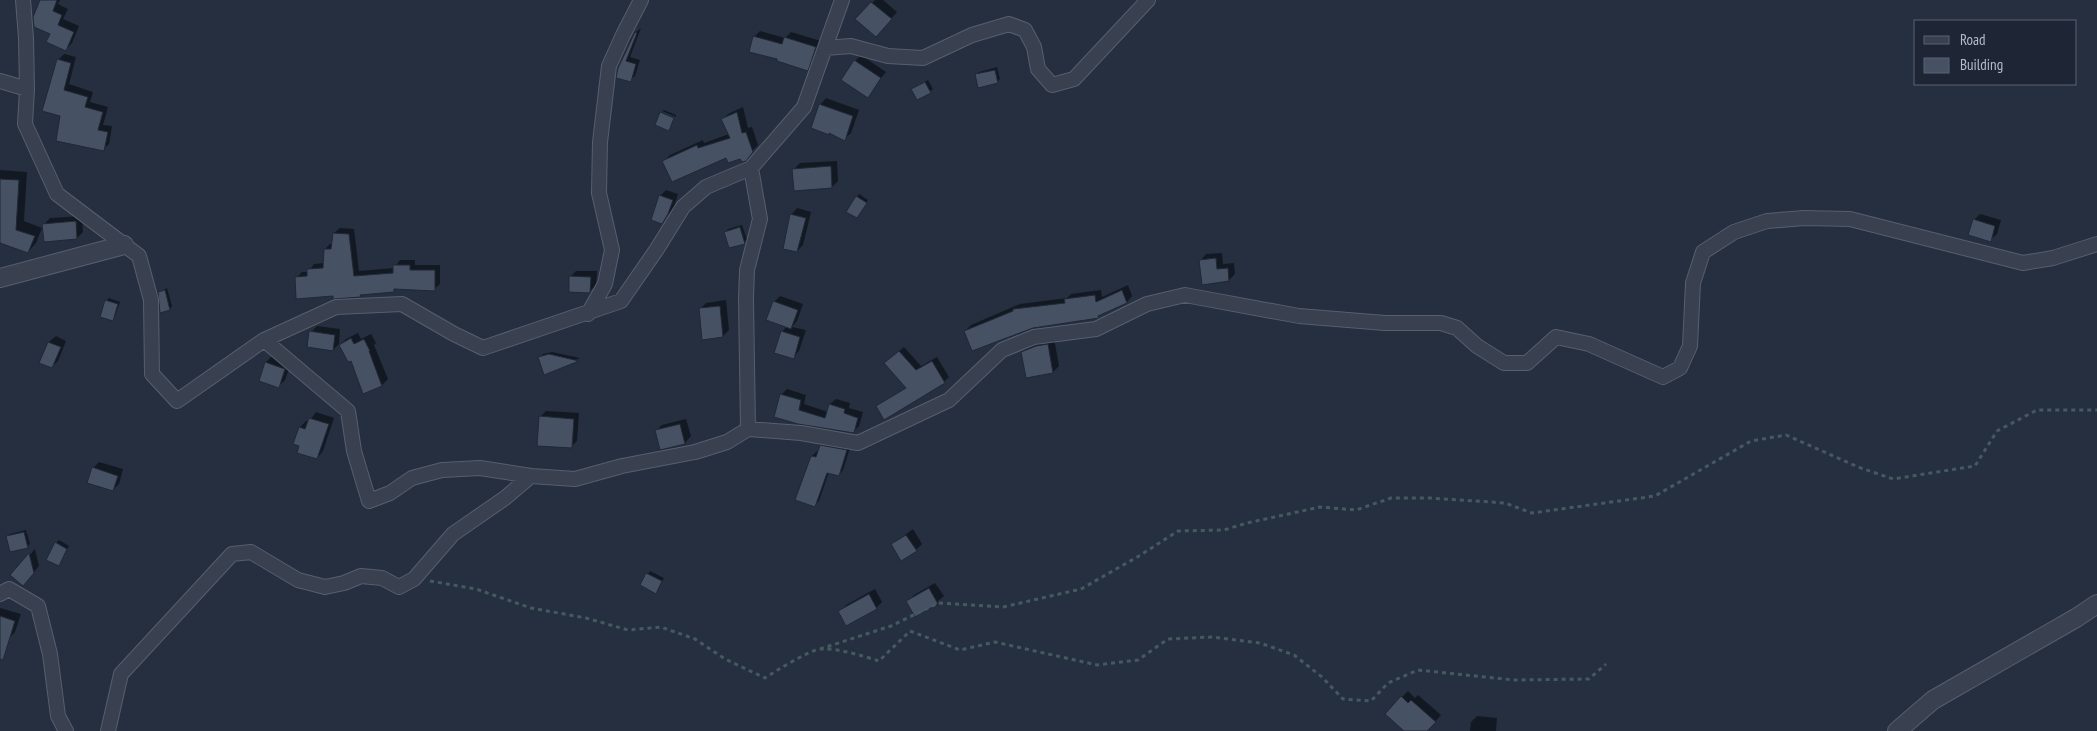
<svg xmlns="http://www.w3.org/2000/svg" width="2097" height="731" viewBox="0 0 2097 731" font-family="'PT Sans Narrow',sans-serif">
  <rect width="100%" height="100%" fill="#252f40"/>
  <path fill="#0007" d="M42 0H60L58 4 68 9 63 19 79 26 72 43 66 49 51 33Z
    M875 0H883L897 12 882 29 857 19Z
    M641 28 630 57 640 60 635 76 630 80 618 77 636 32Z
    M760 31 785 38 791 32 821 41 813 64 807 69 754 37Z
    M64 54 76 57 69 84 93 92 90 102 108 107 103 125 112 126 109 144 103 149 62 115 58 60Z
    M861 55 886 72 867 96 855 61Z
    M997 67 1000 79 997 82 976 75 979 72Z
    M928 80 933 89 918 99 912 90Z
    M826 98 859 110 851 133 844 139 820 105Z
    M743 107 748 128 752 127 758 145 752 151 741 158 726 156 664 161 670 155 703 140 704 143 729 134 722 120 728 114Z
    M664 110 676 115V117L662 111Z
    M837 161 838 181 832 187 794 169 800 163Z
    M0 170 27 172 24 221 42 228 36 243 28 252 0 242Z
    M666 190 678 194 674 207 662 223 660 196Z
    M859 194 868 200 857 217V197Z
    M797 208 811 212 803 245 797 251 791 215Z
    M1980 214 2001 220 1997 234 1990 240 1974 220Z
    M82 216 83 232 77 238 43 225 50 218Z
    M742 225 747 240 744 243 726 232 728 229Z
    M340 228 354 229 359 271 394 268 400 260H415V265H440V284L434 289 396 288 393 291 362 294 360 296 334 295 296 278 302 272H308L314 264 324 263 325 249 330 244H333L334 233Z
    M1222 253 1223 264 1234 263 1235 274 1229 280 1200 261 1206 254Z
    M576 271H597L596 285 590 291 570 277Z
    M1128 285 1132 296 1127 302 1102 313 1098 317 1046 324 1018 333 965 331 971 325 1020 304 1067 298 1071 294 1101 290 1102 297Z
    M167 288 172 306 170 309 159 293Z
    M780 296 803 304 797 321 792 327 806 330 799 351 793 357 782 332 787 326 774 302Z
    M109 298 120 302 115 316 112 319 106 301Z
    M726 300 729 330 723 336 700 309 706 303Z
    M317 326 340 329 339 344 333 350 311 332Z
    M358 333 361 339 371 334 376 343 374 345 388 379 382 385 351 359 340 345 346 339Z
    M56 336 66 341 58 361 51 367 41 362 49 342Z
    M1054 338 1059 366 1053 372 1022 352 1028 346 1044 340Z
    M904 347 921 366 937 357 949 377 944 382 878 406 907 387 891 358Z
    M552 352 580 358 544 373 540 357 543 354Z
    M272 356 291 363 285 380 279 386 260 380 266 362Z
    M787 389 806 395 804 404 828 412 830 404 836 399 850 403 849 408 863 412 859 426 853 432 775 416 781 395Z
    M546 411 579 413 577 441 571 447 540 417Z
    M316 412 334 418 323 451 317 458 301 445 295 443 300 427 306 421 309 422Z
    M686 419 691 436 685 443 656 431 662 425Z
    M826 441 851 445 843 470 839 475 829 472 819 501 814 505 812 456 817 451 819 452 821 446Z
    M99 462 123 469 119 484 112 490 93 468Z
    M913 529 922 544 916 550 893 544Z
    M26 530 30 544 27 547 7 537 10 534Z
    M59 540 69 546 61 561 56 543Z
    M35 549 39 566 29 578 12 575Z
    M650 571 664 578 656 592 641 585Z
    M935 583 944 596 937 602 916 615 908 601 914 595Z
    M875 589 882 602 876 608 840 611 846 605Z
    M0 608 21 614 15 632 9 638 0 635Z
    M1408 691 1415 698 1418 695 1441 715 1427 731H1406L1402 697Z
    M1477 716 1497 718 1496 731H1470L1471 722Z"/>
  <path fill="#465164" stroke="#202837" d="M40 0H57L53 11 62 15 58 25 74 32 66 51 46 42 50 34 34 27 33 17Z
    M871 2 892 19 876 37 855 19Z
    M635 32 637 33 626 61 636 64 631 82 616 78 618 68Z
    M753 36 782 44 784 37 816 47 808 71 777 61V59L749 52Z
    M57 59 71 63 64 90 88 97 85 107 103 112 98 130 108 132 104 151 56 141 60 116 42 111Z
    M854 60 881 78 868 98 841 80Z
    M995 70 998 83 978 88 975 74Z
    M925 82 931 93 917 100 911 89Z
    M819 104 853 116 845 141 829 133V135L811 128Z
    M660 112 674 118 669 131 655 125Z
    M737 112 742 133 746 132 753 152 746 161 742 162 740 159 728 163 726 158 672 182 662 161 697 145 698 148 730 138 721 119Z
    M831 166 832 188 794 191 792 169Z
    M0 179 19 180 16 230 35 236 28 253 0 243Z
    M659 195 673 200 668 214 662 224 651 220Z
    M856 196 867 203 857 218 846 212Z
    M790 214 806 218 797 252 783 249Z
    M1973 219 1995 226 1991 242 1968 235Z
    M76 221 77 239 44 242 42 224Z
    M740 227 745 244 729 248 724 232Z
    M333 233 349 234 354 276 393 273V265H410V270H435V291L394 289V292L360 295 361 297 333 299V296L296 299 295 277 307 276V269L323 268 324 249H331Z
    M1216 258 1217 269 1228 268 1229 281 1202 285 1199 260Z
    M569 276 591 277 590 293 569 292Z
    M165 290 170 310 160 313 158 292Z
    M1122 290 1127 303 1098 316 1099 318 1033 328 972 351 964 331 1013 311V309L1065 303 1064 299 1095 295 1096 302Z
    M105 300 118 304 113 321 100 317Z
    M773 301 798 310 791 329 766 320Z
    M720 306 723 337 702 340 699 308Z
    M309 331 335 335 333 351 307 347Z
    M781 331 800 337 794 359 774 353Z
    M351 338 354 344 364 339 370 351H369L382 386 363 394 351 361 348 362 339 345Z
    M48 342 61 347 52 368 39 363Z
    M1048 344 1053 373 1026 378 1021 352 1036 346Z
    M899 351 916 370 932 361 945 383 884 420 876 406 906 388 884 363Z
    M549 354 579 361 544 375 538 357Z
    M265 362 285 369 279 388 259 381Z
    M780 394 801 400 799 410 825 418 829 404 845 409 844 413 858 418 854 433 798 424 774 417Z
    M539 416 574 419 572 448 537 446Z
    M309 418 329 424 317 459 297 453 299 446 293 444 299 427 305 429Z
    M680 424 685 444 660 450 655 430Z
    M820 445 847 450 839 476 827 473 815 507 795 500 811 456 816 457Z
    M92 467 118 476 113 491 87 483Z
    M24 532 28 548 10 552 6 536Z
    M906 535 917 551 901 561 891 544Z
    M55 542 67 549 59 566 46 560Z
    M29 553 34 573 23 586 10 575Z
    M646 573 662 581 656 594 640 585Z
    M929 588 938 604 915 617 906 601Z
    M869 594 877 609 846 626 838 611Z
    M0 616 15 621 3 660 0 659Z
    M1401 696 1408 703 1411 700 1436 722 1427 731H1404L1385 714Z"/>
  <g fill="none" stroke-linecap="round" stroke-linejoin="round">
    <defs>
      <path id="minor" d="M825 48 851 46 888 56 923 58 972 35 1009 24 1025 30 1034 47 1038 69 1052 85 1074 79 1148 0
        M0 81 27 89 26 38 23 0
        M27 89 25 124 57 194 139 256 151 300 152 374 177 401 264 340 336 307 402 304 454 334 483 348 621 301 657 249 683 207 706 187 751 168 804 107 842 0
        M588 314 605 284 612 250 599 193 600 142 609 66 623 35 641 0
        M264 340 348 411 354 451 369 501 390 493 412 478 442 470 480 468 531 476 575 479 622 466 695 452 727 442 748 429 801 433 858 443 949 400 1002 350 1034 337 1096 329 1147 304 1185 295 1299 316 1385 323H1441L1457 328 1477 346 1504 363H1527L1556 337 1589 344 1663 377 1680 368 1690 346 1693 283 1703 252 1734 232 1767 221 1804 218 1850 219 2023 263 2053 258 2097 244
        M748 429 746 299 747 270 760 219 751 168
        M0 594 9 589 38 606 50 654 58 716 66 731
        M108 731 121 674 232 554 251 552 298 580 325 587 344 583 361 576 382 578 399 587 414 579 453 534 505 498 531 476"/>
      <path id="tertiary" d="M0 278 124 245
        M1897 731 1933 700 2076 618 2097 604"/>
    </defs>
    <use href="#minor" stroke="#575f6d" stroke-width="16"/>
    <use href="#tertiary" stroke="#575f6d" stroke-width="20"/>
    <path stroke="#455a5e" stroke-width="3" stroke-dasharray="4 4" stroke-linecap="butt" d="M430 581 476 589 531 608 586 618 628 630 661 627 695 639 725 659 765 678C776 671 809 650 821 649 838 648 863 656 879 661L910 631 960 650 995 642 1097 665 1138 660 1168 639 1212 637 1260 643 1294 655 1322 677 1343 699 1371 701 1388 683 1418 670 1514 680 1589 679 1606 664
      M820 649 891 626 938 603 1003 607 1081 589 1139 556 1178 531 1224 530 1247 523 1320 507 1356 510 1391 498H1430L1505 503 1532 513 1655 496 1751 441 1786 435 1858 467 1893 479 1975 466 1997 431 2037 410H2097"/>
    <use href="#minor" stroke="#394150" stroke-width="14"/>
    <use href="#tertiary" stroke="#394150" stroke-width="18"/>
  </g>
  <rect x="1914" y="20" width="162" height="65" fill="#1e2635" stroke="#5a6271"/>
  <rect x="1924" y="36" width="25" height="8" fill="#394150" stroke="#5a6271"/>
  <text x="1960" y="45" font-size="15" fill="#b5bdca">Road</text>
  <rect x="1924" y="58" width="25" height="15" fill="#465164" stroke="#5a6271"/>
  <text x="1960" y="70" font-size="15" fill="#b5bdca">Building</text>
</svg>
